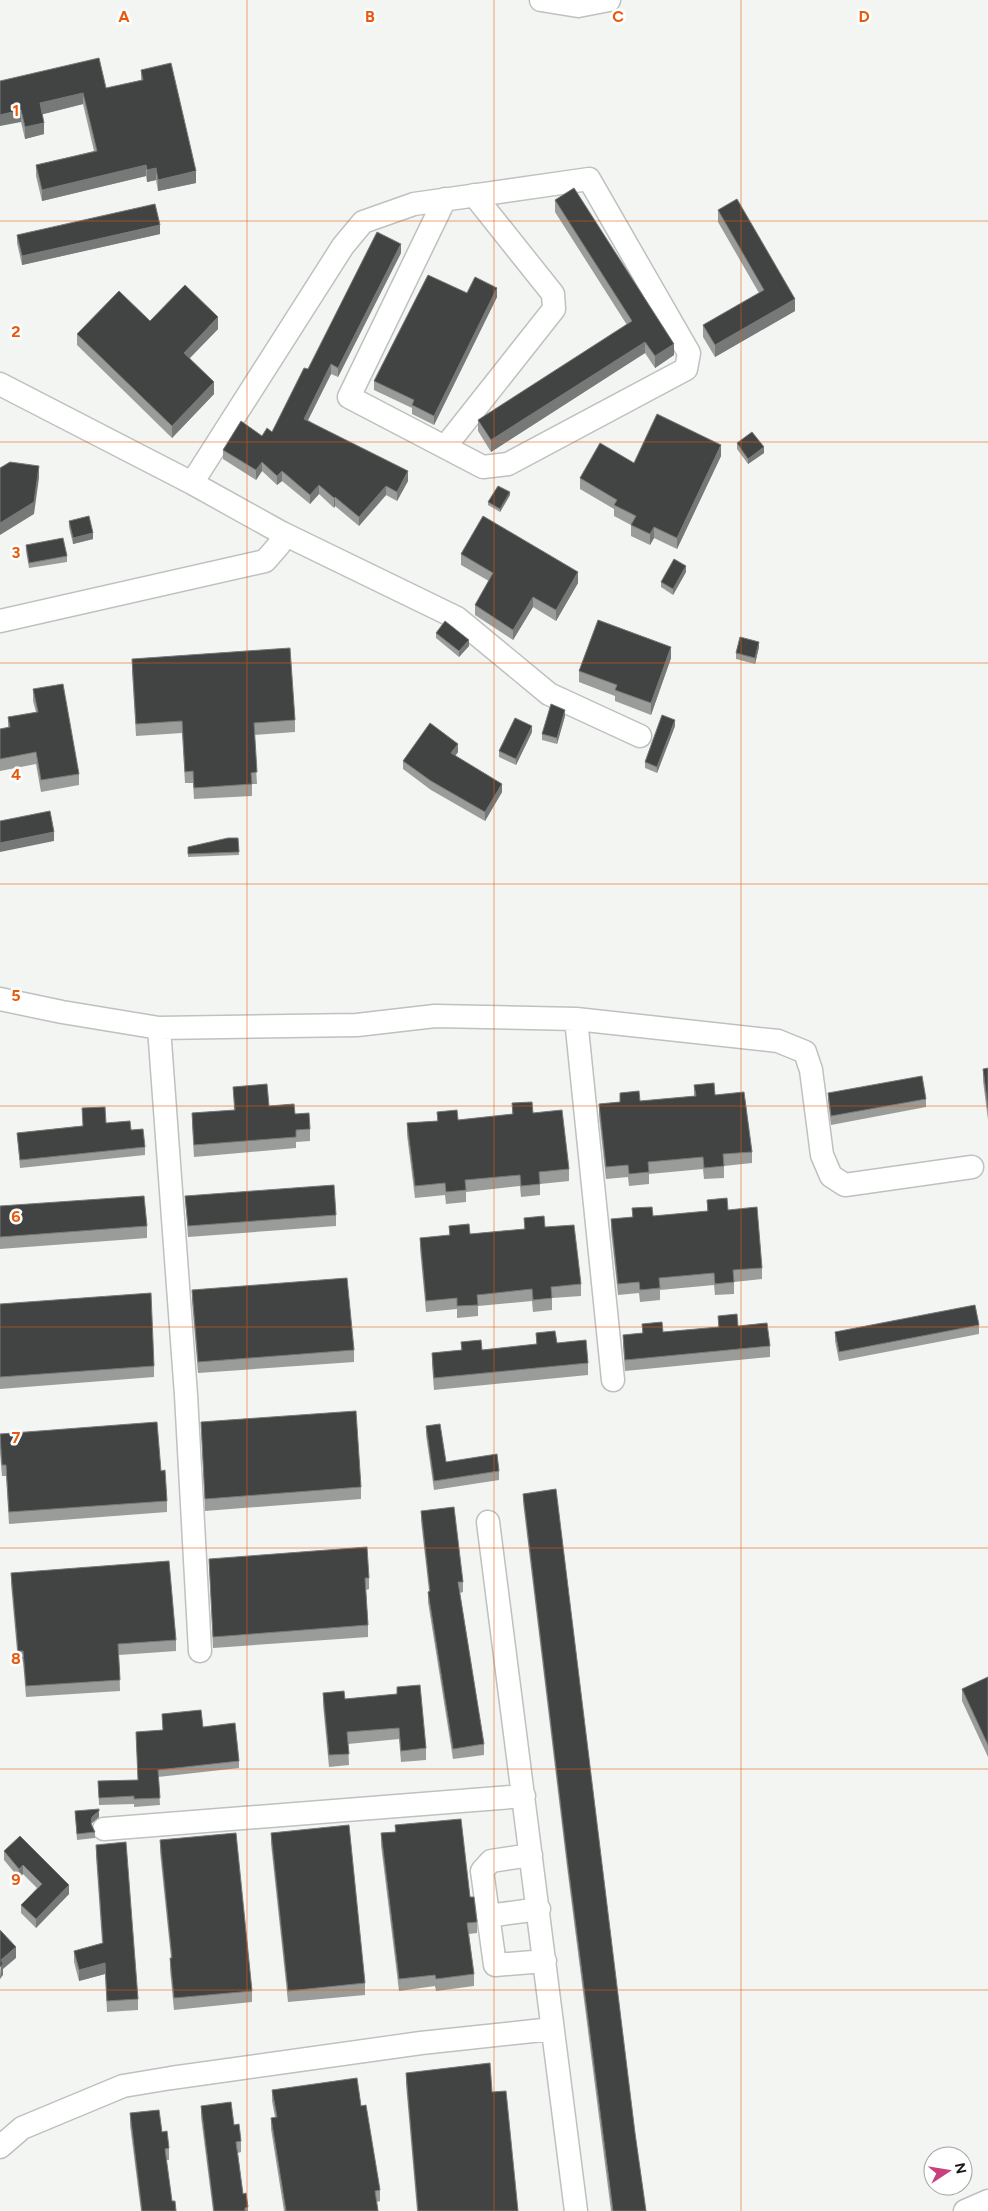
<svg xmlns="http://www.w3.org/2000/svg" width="988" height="2211" viewBox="0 0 988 2211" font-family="Figtree,sans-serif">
  <rect width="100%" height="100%" fill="#f2f5f2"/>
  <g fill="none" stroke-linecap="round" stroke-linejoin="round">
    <defs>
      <path id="minor" d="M541 0 578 6 609 0
        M0 384 192 483 282 533 457 618 549 694 640 736
        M445 447 554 309 553 294 474 195
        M192 483 343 246 363 222 414 204 589 179 689 353 686 369 508 464 483 467 349 397 445 199
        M0 621 265 561 279 545 282 533
        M0 999 62 1012 159 1028 357 1025 435 1016 576 1019 778 1041 805 1052 811 1070 822 1155 831 1176 845 1185 972 1167
        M576 1019 613 1380
        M159 1028 186 1395 200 1651
        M488 1522 576 2211
        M104 1829 524 1796
        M531 1855 491 1861 482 1871 495 1965 545 1961
        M488 1916 539 1909
        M0 2147 22 2128 123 2086 171 2078 421 2043 552 2029
        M965 2211 988 2201"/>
    </defs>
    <use href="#minor" stroke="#bec1be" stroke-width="25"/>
    <use href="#minor" stroke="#fff" stroke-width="22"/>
  </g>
  <path fill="#9a9c9a" d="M141 70 196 183 158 191 156 180 147 182 146 176 42 201 36 176V165L94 151 83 104 42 114 44 134 25 139 21 122 0 81 106 88 141 80Z
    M555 200 674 355 655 368 645 353 491 452 478 431V420L627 325 555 212Z
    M718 210 795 311 715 357 703 337V325L759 293 718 222Z
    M160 234 22 265 17 243V235Z
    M401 253 338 377 331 374 308 420 408 481 397 501 386 495 359 526 335 506 334 508 319 494 310 504 282 481 277 485 262 471 256 480 223 459V450L272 432 308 369Z
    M467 293 497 297 434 425 412 414V408L374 390V381Z
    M150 321 218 329 190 358 214 394 172 438 77 345V334Z
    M737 443 764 453 748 464 737 449Z
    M721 456 677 549 654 538 650 545 631 536V525L614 516V509L580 489V478L634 463Z
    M510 495 500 512 488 505V502Z
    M69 521 93 539 73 544 69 527Z
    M26 545 67 556V562L29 568 26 551Z
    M461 554 578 583 556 621 533 607 513 640 475 615V605L489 581 461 565Z
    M686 572 673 595 661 587V582Z
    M436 633 469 646 459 657 436 638Z
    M759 647 755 664 736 659V653Z
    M671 658 651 715 615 701V696L579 682V671Z
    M132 659 295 720V732L254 735 257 784H252V796L194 799 193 783H185L182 733 136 736 132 671Z
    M33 689 79 774V785L41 792 36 764 0 771V729L8 728V717L36 712 33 701Z
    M565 716 557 744 542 740V734Z
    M675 726 657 773 645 768V762Z
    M532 732 516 765 499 757V751Z
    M458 752 455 756 502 792 485 821 431 790 403 769V761Z
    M238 838 239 855 188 857V850Z
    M988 1068V1120L983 1081V1069Z
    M694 1085 715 1095 752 1152V1163L724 1166V1178L704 1179 703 1169 649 1174V1184L629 1186 628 1177 606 1179 599 1116V1104L620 1102V1093L640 1101 694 1096Z
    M233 1087 269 1106 295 1114 310 1129V1141L296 1142V1148L194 1157 192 1125V1113L234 1110Z
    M828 1093 926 1099V1107L831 1125 828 1101Z
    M512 1103 533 1113 569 1169V1181L540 1184V1195L521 1197 520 1186 466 1192V1202L446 1204 445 1195 415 1198 407 1135V1123L437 1121V1112L458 1120 512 1115Z
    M106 1123 131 1130 145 1147V1155L20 1168 17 1133Z
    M185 1196 336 1215V1226L188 1237Z
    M707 1200 728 1210 762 1268V1279L734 1282V1294L715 1295 714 1285 660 1290V1300L640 1302 639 1293 618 1295 611 1231V1219L632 1217V1208L653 1216 707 1211Z
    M0 1206 147 1226V1238L0 1249Z
    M524 1218 545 1227 581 1284V1296L552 1298V1310L533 1312 532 1301 478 1306V1316L457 1318V1309L426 1312 420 1249V1238L449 1235V1226L470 1234 524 1229Z
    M192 1290 354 1350V1362L198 1373 192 1302Z
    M0 1304 154 1366V1377L0 1389Z
    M718 1316 738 1326 770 1346V1357L625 1371 623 1346V1335L642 1333V1324L663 1332 718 1327Z
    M979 1325V1334L839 1361 835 1341V1332Z
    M536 1333 557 1343 588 1363V1375L434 1390 432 1365V1353L461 1351V1342L482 1350 536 1344Z
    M201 1422 361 1487V1499L205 1511Z
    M426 1426 446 1462 499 1471V1480L434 1490 426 1435Z
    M0 1434 161 1471 167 1501V1512L9 1524 6 1476H2L0 1453Z
    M523 1494 635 2133 646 2211H611L567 1867 523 1502Z
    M421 1511 463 1582V1592L460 1593 484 1744V1755L453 1759 428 1602V1592L429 1591 421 1521Z
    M209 1559 369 1578V1589L366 1590 368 1625V1637L213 1648Z
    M11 1573 176 1640V1651L119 1655 120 1691 26 1697 23 1662H18L11 1584Z
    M988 1677V1757L962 1701V1689Z
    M397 1687 426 1748V1760L401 1762 399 1739 348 1744 349 1765 329 1767 323 1705V1693L345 1699 397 1694Z
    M162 1714 203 1727 239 1761V1768L158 1777 160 1805 134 1807V1804L99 1805 98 1781 138 1780 136 1732 163 1731Z
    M75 1811 99 1817 92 1823V1825L95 1832V1838L77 1840Z
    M395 1825 470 1897 477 1922V1933L469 1934 474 1974V1986L436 1991 435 1986 399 1991 381 1845V1833L395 1832Z
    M271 1833 365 1983V1995L288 2002 271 1844Z
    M160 1840 252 1991V2002L174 2010 170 1970V1958H171L160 1852Z
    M96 1845 138 1999V2010L107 2012 105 1974 79 1981 74 1962V1951L102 1943 96 1856Z
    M4 1851 69 1894 36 1928 21 1913V1905L37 1888 23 1874 19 1878 4 1860Z
    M406 2073 492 2092 518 2211H417L406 2084Z
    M272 2090 361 2106 380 2190V2201L377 2202 378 2211H284L271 2129V2118L275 2117 272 2101Z
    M201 2106 234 2125 241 2141V2152L238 2153 243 2194 248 2207V2211H213L201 2117Z
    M130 2113 162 2132 169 2148V2160H166L172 2201 176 2211H141L130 2125Z"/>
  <path fill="#777978" d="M83 93V104L40 115V103Z
    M21 110V122L0 126V115Z
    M44 123V134L25 139V127Z
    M146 165V176L42 201V190Z
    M156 168V180L147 182V170Z
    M196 171V183L158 191V180Z
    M160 225V234L22 265V256Z
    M401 244V253L338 377V368Z
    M497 288V297L434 425V416Z
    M795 299V311L715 357V345Z
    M218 317V329L184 364V353Z
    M645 342V353L491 452V440Z
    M674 344V355L655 368V356Z
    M331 364V374L304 428V419Z
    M214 382V394L172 438V426Z
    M721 445V456L677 549V538Z
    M764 447V453L748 464V459Z
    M262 462V471L256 480V470Z
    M39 466V478L34 514 0 535V523Z
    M282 471V481L277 485V476Z
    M408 471V481L397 501V492Z
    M319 485V494L310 504V495Z
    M386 486V495L359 526V517Z
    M510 492V495L500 512V509Z
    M335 497V506L334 508V498Z
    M654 527V538L650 545V534Z
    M93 533V539L73 544V538Z
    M686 566V572L673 595V589Z
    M578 572V583L556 621V610Z
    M533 597V607L513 640V630Z
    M469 640V646L459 657V651Z
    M759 642V647L755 664V658Z
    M671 647V658L651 715V703Z
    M565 710V716L557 744V738Z
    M675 720V726L657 773V767Z
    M532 726V732L516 765V759Z
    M458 744V752L451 762V753Z
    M502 784V792L485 821V812Z
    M54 832V841L0 852V843Z
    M99 1811V1817L92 1823 91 1830V1824L92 1817Z
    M23 1865V1874L19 1878V1869Z
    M69 1885V1894L36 1928V1919Z
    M16 1947V1958L3 1969V1975L0 1979 1 1960Z
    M105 1963V1974L79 1981V1970Z"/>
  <path fill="#424443" stroke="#777978" d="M99 58 106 88 143 80 141 70 171 63 196 171 158 180 156 168 147 170 146 165 42 190 36 165 97 151 83 93 40 103 44 123 25 127 21 110 0 115V81Z
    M574 188 674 344 655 356 645 342 491 440 478 420 632 321 555 200Z
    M737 199 795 299 715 345 703 325 764 290 718 210Z
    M155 204 160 225 22 256 17 235Z
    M377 232 401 244 338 368 331 364 304 419 408 471 397 492 386 486 359 517 335 497 334 498 319 485 310 495 282 471 277 476 262 462 256 470 223 450 241 421 262 436 267 428 272 432 304 368 308 369Z
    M428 275 467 293 475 277 497 288 434 416 412 405 414 400 374 381Z
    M185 285 218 317 184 353 214 382 172 426 77 334 119 291 150 321Z
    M657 414 721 445 677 538 654 527 650 534 631 525 636 516 614 505 617 500 580 478 600 443 634 463Z
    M752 432 764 447 748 459 737 443Z
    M10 462 39 466 34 502 0 523V468Z
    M498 486 510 492 500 509 488 502Z
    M89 516 93 533 73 538 69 521Z
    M483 516 578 572 556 610 533 597 513 630 475 605 493 573 461 554Z
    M63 538 67 556 29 563 26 545Z
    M674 559 686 566 673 589 661 582Z
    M598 620 671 647 651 703 615 690 617 685 579 671Z
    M445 621 469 640 459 651 436 633Z
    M740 637 759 642 755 658 736 653Z
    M290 648 295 720 254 723 257 772 251 773 252 784 194 788 193 771 185 772 182 721 136 724 132 659Z
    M63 684 79 774 41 780 36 752 0 759V729L10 727 8 717 38 712 33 689Z
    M551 704 565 710 557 738 542 734Z
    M662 715 675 720 657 767 645 762Z
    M515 718 532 726 516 759 499 751Z
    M430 723 458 744 451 753 502 784 485 812 431 781 403 761Z
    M50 811 54 832 0 843V821Z
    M228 838H238L239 852 188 854V847Z
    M988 1068V1108L983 1069Z
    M922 1076 926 1099 831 1116 828 1093Z
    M714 1083 715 1095 744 1092 752 1152 723 1154 724 1166 704 1168 703 1157 648 1162 649 1172 629 1174 628 1165 606 1167 599 1104 620 1102V1093L639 1091 640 1101 696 1096 694 1085Z
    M267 1084 269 1106 294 1104 295 1114 309 1113 310 1129 296 1130V1137L194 1145 192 1113 235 1110 233 1087Z
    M532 1102 533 1113 562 1110 569 1169 539 1172 540 1184 521 1186 520 1175 465 1180 466 1190 446 1192 445 1183 415 1186 407 1123 438 1121 437 1112 457 1110 458 1120 513 1114 512 1103Z
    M105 1107 106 1123 130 1121 131 1130 143 1129 145 1147 20 1160 17 1133 83 1126 82 1108Z
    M334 1185 336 1215 188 1226 185 1196Z
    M144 1196 147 1226 0 1237V1206Z
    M727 1198 728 1210 757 1207 762 1268 733 1270 734 1282 715 1284 714 1273 659 1278 660 1288 640 1290 639 1282 618 1284 611 1219 633 1217 632 1208 652 1207 653 1216 708 1211 707 1200Z
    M544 1216 545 1227 574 1225 581 1284 551 1287 552 1298 533 1300 532 1289 477 1295 478 1305 457 1306V1298L426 1301 420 1238 450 1235 449 1226 469 1224 470 1234 525 1229 524 1218Z
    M347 1278 354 1350 198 1362 192 1290Z
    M151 1293 154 1366 0 1377V1304Z
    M975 1305 979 1325 839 1352 835 1332Z
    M737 1314 738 1326 767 1323 770 1346 625 1360 623 1335 643 1333 642 1324 662 1322 663 1332 719 1327 718 1316Z
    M555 1331 557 1343 586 1340 588 1363 434 1378 432 1353 462 1350 461 1342 481 1340 482 1350 537 1344 536 1333Z
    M356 1411 361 1487 205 1499 201 1422Z
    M157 1422 161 1471 165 1470 167 1501 9 1512 6 1465H2L0 1434Z
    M440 1424 446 1462 497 1454 499 1471 434 1481 426 1426Z
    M556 1489 635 2133 646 2211H613L567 1858 523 1494Z
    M454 1507 463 1582H458L484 1744 453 1749 428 1592 430 1591 421 1511Z
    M367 1547 369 1578H365L368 1625 213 1637 209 1559Z
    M169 1561 176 1640 118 1644 120 1680 26 1686 23 1651H18L11 1573Z
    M988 1677V1745L962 1689Z
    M420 1685 426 1748 401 1751 399 1728 347 1732 349 1754 329 1755 323 1693 344 1691 345 1699 397 1694V1687Z
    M201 1710 203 1727 235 1723 239 1761 158 1770 160 1798 134 1799V1796L99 1798 98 1781 138 1780 136 1732 163 1730 162 1714Z
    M99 1809V1811L92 1817 91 1824 95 1832 77 1834 75 1811Z
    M461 1819 470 1897H474L477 1922 467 1923 474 1974 436 1979 435 1975 399 1979 381 1833 396 1832 395 1825Z
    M349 1825 365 1983 288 1991 271 1833Z
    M236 1833 252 1991 174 1998 170 1958H172L160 1840Z
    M20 1836 69 1885 36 1919 21 1905 42 1884 23 1865 19 1869 4 1851Z
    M126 1842 138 1999 107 2001 105 1963 79 1970 74 1951 103 1943 96 1845Z
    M0 1930 16 1947 1 1960 3 1964 0 1967Z
    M490 2063 492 2092 506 2091 518 2211H418L406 2073Z
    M357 2078 361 2106 366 2105 380 2190 375 2191 378 2211H286L271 2118 277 2117 272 2090Z
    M231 2102 234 2125 239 2124 241 2141 236 2142 243 2194 246 2193 248 2207 245 2208V2211H214L201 2106Z
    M159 2110 162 2132 167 2131 169 2148 165 2149 172 2201H175L176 2211H142L130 2113Z"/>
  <path fill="none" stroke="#e8590c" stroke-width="1" stroke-opacity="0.55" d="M247 0V2211M494 0V2211M741 0V2211M0 221H988M0 442H988M0 663H988M0 884H988M0 1106H988M0 1327H988M0 1548H988M0 1769H988M0 1990H988"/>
  <g font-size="16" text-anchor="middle" font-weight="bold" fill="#e8590c" stroke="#fff" stroke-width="5" stroke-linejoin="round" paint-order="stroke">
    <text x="124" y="22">A</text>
    <text x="370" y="22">B</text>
    <text x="618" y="22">C</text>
    <text x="864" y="22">D</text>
    <text x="16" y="116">1</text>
    <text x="16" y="337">2</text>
    <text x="16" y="558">3</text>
    <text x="16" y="780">4</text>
    <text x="16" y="1001">5</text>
    <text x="16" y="1222">6</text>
    <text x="16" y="1443">7</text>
    <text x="16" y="1664">8</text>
    <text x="16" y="1885">9</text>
  </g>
  <g transform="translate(948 2171) rotate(78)"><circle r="24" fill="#ffffff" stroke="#a2a3a2"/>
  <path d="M0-4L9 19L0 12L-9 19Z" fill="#c8407d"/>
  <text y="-8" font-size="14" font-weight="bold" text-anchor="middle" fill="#171817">N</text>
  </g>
</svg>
